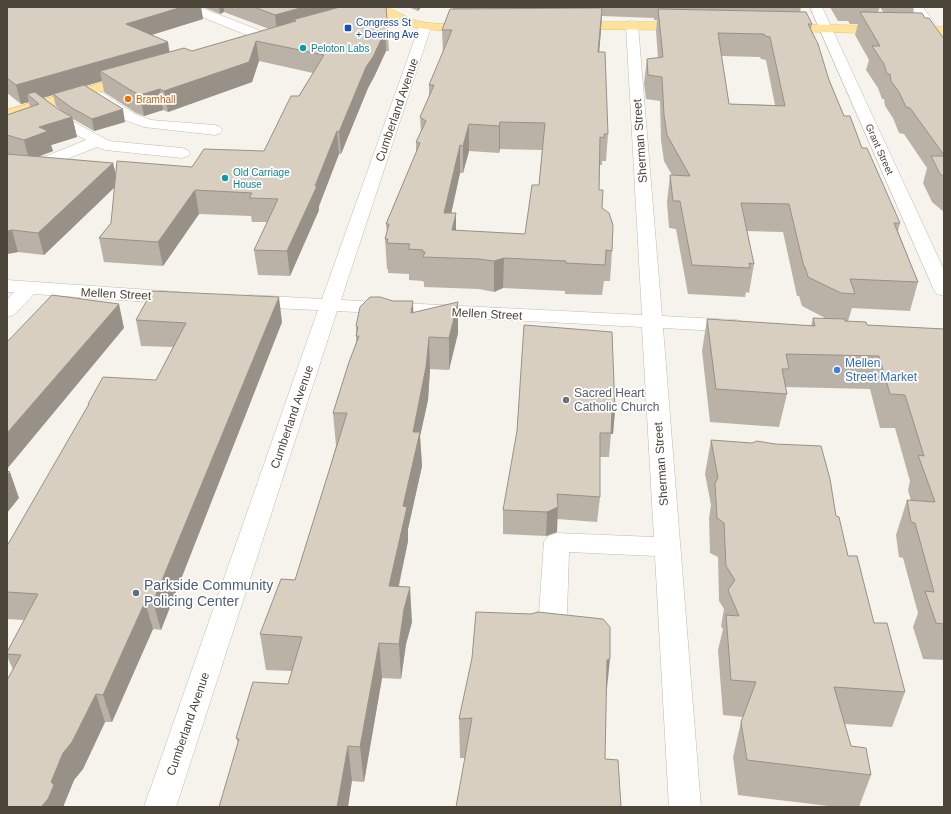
<svg xmlns="http://www.w3.org/2000/svg" width="951" height="814" viewBox="0 0 951 814" font-family="Arial,sans-serif">
  <rect width="100%" height="100%" fill="#f6f3ec"/>
  <g fill="none" stroke-linecap="round" stroke-linejoin="round">
    <defs>
      <path id="minor" d="M186 7H199L274 36 275 39 274 42H264L187 11Z
        M810 7H822L944 270V296L937 294 934 290Z
        M911 7H923L940 31 938 34H930Z
        M632 21 636 22 638 25 662 316 737 320 744 322 747 326 744 330 737 332 663 328 701 807H669L655 556 569 552 567 613 563 620 553 623 543 620 539 613 544 542 548 536 557 533 654 537 642 327 337 311 176 807H144L318 310 250 307 243 305 240 301 243 297 250 295 322 299 419 27 421 24H429L431 27 341 300 642 315 626 25 628 22Z
        M98 92 103 93 135 114 151 120 215 125 220 127 223 130 220 133 215 135 144 127 125 120 93 99 91 96 93 93Z
        M50 106 55 107 74 122 109 141 182 148 188 150 190 153 188 156 182 158 105 150 97 147 36 171 30 173 24 171 22 168 24 165 86 140 64 128 45 113 43 110 45 107Z
        M7 280 179 292 186 294 189 298 186 302 179 304 34 294 14 315 7 317V300L14 292H7Z"/>
      <path id="major" d="M376 7C389 5 404 17 417 21 435 25 454 24 473 23L477 24 479 27 477 30 473 31C443 31 415 31 387 18 382 16 377 14 374 10Z
        M572 22H685L689 23 691 26 689 29 685 30 568 29 566 26 568 23Z
        M782 24 944 27V35L778 31 776 28 778 25Z
        M132 74 137 75 139 78 137 81 7 119V110Z"/>
    </defs>
    <use href="#minor" stroke="#c2bbae" stroke-width="1"/>
    <use href="#major" stroke="#e6c16a" stroke-width="1"/>
    <use href="#minor" fill="#fff" fill-rule="evenodd"/>
    <use href="#major" fill="#ffe39c" fill-rule="evenodd"/>
  </g>
  <path fill="#bab2a6" fill-rule="evenodd" d="M7 7H201L203 19 151 35 170 52 192 51 269 29 224 12 220 14 203 7H386L389 51H386L374 77 368 88 341 154H339L319 206V210L290 276 258 275 254 250 268 222H252L251 216 199 214 163 266 104 262 99 238 111 223 115 187 44 255 18 252 7 254V115L30 107 29 102 21 104 7 93ZM259 61 313 73 264 151 192 167 116 175 113 163 38 157 53 151 51 145 77 137 73 119 94 131 125 122 85 86 102 81 104 92 136 113 144 116 163 110 168 112 252 82ZM53 95 56 106 64 113 58 109 43 98Z
    M408 7H421L418 11Z
    M453 7H801L800 12 812 24 811 30 829 80 844 116 862 148 900 223 898 231 918 282 910 311 852 308 848 321 867 325 944 329V660L923 659 913 627 918 613 903 558 899 557 896 535 907 500 911 501 908 490 910 481 895 428H880L870 389 785 387 787 394 779 427 710 422 702 351 707 319 811 326 813 318H825L802 306 799 296H797L783 232 747 231 754 264 749 293 746 292 745 297 688 294 676 229 669 228 667 202 670 175H672L664 161 661 140 660 101 646 99 644 83 647 59 658 58 656 31 657 20H654V18L602 16 599 52 608 134 606 161H602V165H600L599 190 602 208 612 251 610 281H604L602 295 565 294V291L503 288 494 292 479 289 424 287V282H423V281L409 280V274L388 273V269H387L385 239 387 233 386 224 416 153V142L421 131 420 117 429 97V85L443 53 442 30 453 9ZM721 56 760 57 761 59 766 60 775 105 729 104ZM500 149 542 150 539 185 525 234 456 231 451 213 460 173H463L469 151 499 153Z
    M830 7H880L878 12H883L880 7H914L913 13 925 18 944 39V212L932 202 923 183 927 168 904 134 899 133 893 118 885 106 884 99H882L878 88 866 70 869 60 855 35 858 24H850L848 21H838Z
    M393 301H413V312L458 333 449 370 430 369 428 400 420 436 422 466 408 529V541L399 586 412 622 406 644 401 679 382 678 364 782 352 781 238 743 236 738 288 684 292 671 266 670 260 634 295 580 327 478 336 446 333 413 356 343V326Z
    M136 320 282 322 161 630 153 629 112 722H105L83 769 74 780 63 807H7L13 670 7 656V652L24 620 7 619V546L89 406 88 404 156 380 173 347 141 346Z
    M615 410 613 434H611L609 457H600V497L597 522 557 519V532L546 536 503 534V510Z
    M711 440 836 516 848 556 874 623 905 692 892 727 845 724 851 746 871 775 859 807H837L738 795 733 757 741 722 743 717 723 715 718 650 723 629 721 626 724 609 719 601 718 557 710 553 709 518 711 505 705 474Z
    M531 614 465 758H460L459 719Z"/>
  <path fill="#979187" d="M182 7H201L203 19 129 42 126 24Z
    M219 7H224V12L220 14Z
    M304 7H370L292 20 293 28 277 32 275 15Z
    M418 7H421L418 11Z
    M602 8 601 31 597 77 598 52Z
    M385 31 386 51 374 77 368 88 341 154 339 132 366 67Z
    M256 41 259 61 252 82 168 112 164 91Z
    M168 42 171 61 100 71 102 81 54 95 53 94V95L34 100 27 94 29 102 21 104 16 85Z
    M160 89 163 110 144 116 140 95Z
    M123 109 125 122 94 131 92 119Z
    M72 117 77 137 51 145 53 151 29 160 24 140 39 127Z
    M500 122V149L499 153V126Z
    M469 124V151L463 173V146Z
    M337 131 339 154 319 206V210L290 276 287 251 315 186Z
    M460 145V173L445 242 444 213Z
    M7 148 13 169 7 171Z
    M113 163 118 184 44 255 38 233Z
    M195 190 199 214 163 266 158 242Z
    M456 213V243L452 230Z
    M12 230 18 252 7 254V231Z
    M504 258 503 288 494 292V261Z
    M279 297 282 322 161 630 153 602Z
    M413 301 414 333 411 313Z
    M458 302V333L449 370V338Z
    M119 304 124 328 7 469V433Z
    M429 337 430 369 428 400 420 436 422 466 408 529V541L391 621 389 586 403 506 413 432Z
    M615 410 613 434H611L612 411Z
    M10 472 19 498 7 513V475Z
    M558 507 557 532 546 536 547 512Z
    M410 587 412 622 406 644 401 679 399 644 404 609Z
    M145 602 153 629 112 722 103 695Z
    M379 643 382 678 364 782 360 747Z
    M610 659 606 698 607 660Z
    M96 694 105 722 83 769 74 780 63 807H41L63 753Z
    M348 746 352 781 348 807H337Z"/>
  <path fill="#d8cfc1" stroke="#979187" fill-rule="evenodd" d="M7 7H182L126 24 168 42 16 85 7 78Z
    M254 7H304L275 15Z
    M340 7H386L388 31H385L373 57 366 67 339 132 337 131 315 186H317L287 251 254 250 278 199 249 198 252 193 195 190 158 242 99 238 111 223 117 161 192 167 204 149 264 151 291 96H299L324 55 256 41 249 62 164 91 160 89 140 95 132 91 100 71 184 48 192 51 296 21 292 20Z
    M602 8 598 52H605L608 134H604V138L600 137 599 190H603L602 208 609 213 613 225 612 251 606 250 605 265 566 263V261L504 258 494 261 479 259 423 257 425 252H422L423 250 408 249 410 244 387 243 388 239H385L389 224H386L420 143 416 142 426 121 420 117 434 85H429L452 30H442L450 9ZM500 122 545 123 539 185H532L525 234 452 230 456 213H444L460 145 463 146 469 124 499 126Z
    M658 9 806 12 812 24H808L818 44 829 80 844 116H850L862 148H867L900 223H894L918 282 850 279 855 294 841 293 808 277 805 267H804L789 204 741 203 754 264 749 263 750 268 692 265 680 201H673L670 175 690 176 667 135 664 115 662 77 648 75 647 59 663 57ZM718 33 764 34 765 36 770 37 785 106 729 104Z
    M860 12 922 13 925 18H929L944 39V155L910 108 906 107 899 92 891 81 890 74H887L884 64 872 46H880Z
    M84 85 123 109 92 119 72 108 53 94Z
    M35 92 58 109 72 117 39 127 48 131 24 140 7 135V115L39 104 27 94Z
    M7 154 113 163 38 233 12 230 7 231Z
    M931 156H944V177L940 174Z
    M152 291 279 297 153 602H145L103 695 96 694 72 742 63 753 51 782 54 785 48 799 41 807H7V680L21 655 7 654V652L38 594 7 592V546L89 404H88L103 377 156 380 186 323 136 320Z
    M52 295 119 304 7 433V342Z
    M370 297H380L393 301H413L411 313 458 302 449 338 429 337 426 367 413 432H420L403 506 407 507 389 586 410 587 404 609 399 644 379 643 360 747 348 746 337 807H219L239 739 236 738 253 682 288 684 302 637 260 634 281 579 295 580 347 413H333L349 362 359 336H356L358 327 356 326 360 307Z
    M813 318 845 319V321L866 322 867 325 944 329V624L936 623 925 591 934 592 915 523 911 522 907 500 935 502 918 455 924 456 905 395 890 394 879 356 786 354 789 369H782L787 394 716 389 707 319 815 326Z
    M524 325 612 332 615 410 612 411 611 433H600V497L557 494 558 507 547 512 503 510 517 431Z
    M711 440 752 443 757 441 775 444 821 446 830 479 836 516 839 517 848 556H857L874 623H887L905 692 834 687 851 746 866 748 871 775 747 760 741 722 756 682 731 680 726 615 739 616 728 590 735 580 726 566 724 523 717 518 715 483 718 478Z
    M7 471 10 472 7 475Z
    M476 612 531 614 538 612 603 619 610 627V659L607 660 605 759 618 760 621 807H456L472 718 459 719 472 658Z"/>
  <rect fill="#1a4fb4" stroke="#fff" stroke-width="1.5" x="344" y="24" width="8" height="8" rx="2"/>
  <g fill="#0f9aa8" stroke="#fff" stroke-width="1.5">
    <circle cx="303" cy="48" r="4"/>
    <circle cx="225" cy="178" r="4"/>
  </g>
  <circle fill="#e8710a" stroke="#fff" stroke-width="1.5" cx="128" cy="99" r="4"/>
  <circle fill="#3f7fe0" stroke="#fff" stroke-width="1.5" cx="837" cy="370" r="4"/>
  <circle fill="#6b7280" stroke="#fff" stroke-width="1.5" cx="566" cy="400" r="4"/>
  <circle fill="#5c6f8a" stroke="#fff" stroke-width="1.5" cx="136" cy="593" r="4"/>
  <g text-anchor="middle" stroke-width="3.5" stroke-linejoin="round" paint-order="stroke">
    <g font-size="10" fill="#164399" stroke="#fff" text-anchor="start">
      <text x="356" y="26">Congress St<tspan x="356" dy="12">+ Deering Ave</tspan></text>
    </g>
    <g font-size="10" fill="#0d838f" stroke="#fff" text-anchor="start">
      <text x="311" y="52">Peloton Labs</text>
      <text x="233" y="176">Old Carriage<tspan x="233" dy="12">House</tspan></text>
    </g>
    <g font-size="10" fill="#c56008" stroke="#fff" text-anchor="start">
      <text x="136" y="103">Bramhall</text>
    </g>
    <g font-size="10" fill="#4b4439" stroke="#fff">
      <text transform="translate(880 149) rotate(66)" y="4">Grant Street</text>
    </g>
    <g font-size="12" fill="#4b4439" stroke="#fff">
      <text transform="translate(397 110) rotate(-71)" y="4">Cumberland Avenue</text>
      <text transform="translate(640 141) rotate(-94)" y="4">Sherman Street</text>
      <text transform="translate(116 294) rotate(3)" y="4">Mellen Street</text>
      <text transform="translate(487 314) rotate(3)" y="4">Mellen Street</text>
      <text transform="translate(292 417) rotate(-71)" y="4">Cumberland Avenue</text>
      <text transform="translate(661 464) rotate(-94)" y="4">Sherman Street</text>
      <text transform="translate(188 724) rotate(-71)" y="4">Cumberland Avenue</text>
    </g>
    <g font-size="12" fill="#366cbe" stroke="#fff" text-anchor="start">
      <text x="845" y="367">Mellen<tspan x="845" dy="14">Street Market</tspan></text>
    </g>
    <g font-size="12" fill="#5b616d" stroke="#fff" text-anchor="start">
      <text x="574" y="397">Sacred Heart<tspan x="574" dy="14">Catholic Church</tspan></text>
    </g>
    <g font-size="14" fill="#4e5e75" stroke="#fff" text-anchor="start">
      <text x="144" y="590">Parkside Community<tspan x="144" dy="16">Policing Center</tspan></text>
    </g>
  </g>
  <rect width="951" height="814" fill="none" stroke="#4b4439" stroke-width="16"/>
</svg>
